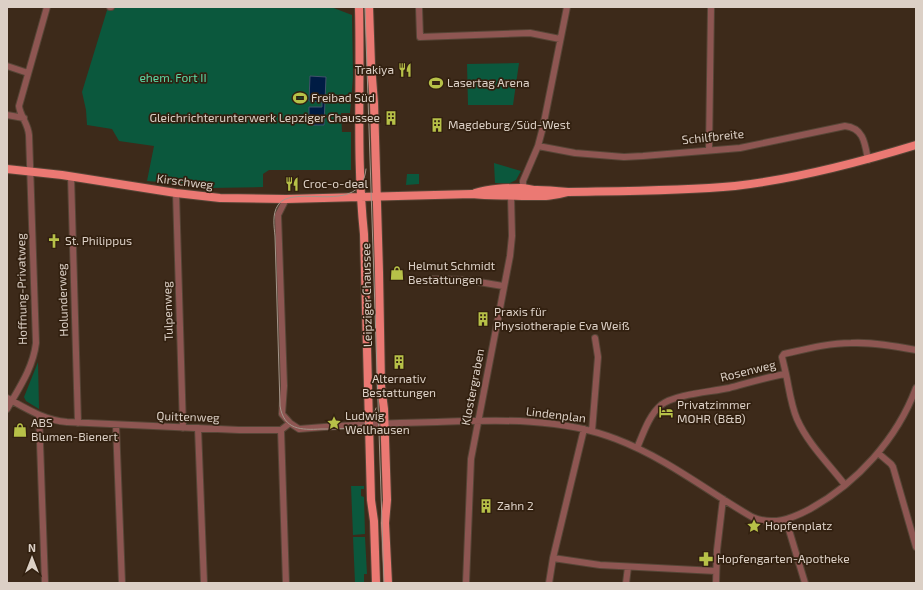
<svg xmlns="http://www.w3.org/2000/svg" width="923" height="590" viewBox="0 0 923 590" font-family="'Exo 2',sans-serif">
  <rect width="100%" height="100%" fill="#3d2a1a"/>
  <path fill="#0b583d" d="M108 7H331L352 15 353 77 350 113H341L342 132H351V170H269L263 174V187L209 188 198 185 147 181 154 146 119 141 112 129 87 125 86 110 82 92Z
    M519 63 513 105H468L467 64Z
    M494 163 521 171 516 180 510 183H495Z
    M407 174H419V184L406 185Z
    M38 362 39 409 26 401 24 397Z
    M351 486H364V489H361V496L364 497 365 534 353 535Z
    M353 537H365L367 574H364V583H367H355Z"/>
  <path fill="#001c44" stroke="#42526b" d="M310 76 326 77 324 125H311L309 123V107H322V102L309 101Z"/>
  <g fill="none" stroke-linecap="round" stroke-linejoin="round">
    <defs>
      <path id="minor" d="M110 7H111
        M419 7 420 37 530 33 560 39
        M7 66 28 73
        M7 115 24 118
        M538 146 575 153 624 157 643 156 740 148 845 126C864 128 865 144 868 160
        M709 150 711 7
        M71 176 78 423
        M523 192V181L538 146 543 127 567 7
        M176 193 183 428
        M286 199 278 215 284 386 282 414 290 423 299 429C345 425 391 423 437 422 496 420 560 417 616 439 666 458 707 491 752 517 773 526 791 519 810 509 857 483 897 439 916 388
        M432 279 467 280 503 286
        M786 374C789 388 791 405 797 419 808 444 829 464 845 485
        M7 398C27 409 44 420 67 422L239 430H281L290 423
        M7 409C19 388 33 368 36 343L29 135C28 123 20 116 19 106L47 7
        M39 415 45 583
        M116 425 122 583
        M198 428 204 583
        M281 430 286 583
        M592 431 598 357 595 338
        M637 448C643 434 649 415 661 405 675 394 711 392 729 388 748 383 766 377 786 374L782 357 784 354C806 349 829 343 851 343 873 342 895 346 916 350
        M878 453 891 464 893 467 916 547
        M786 520 805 583
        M553 558 600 565 716 571
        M466 583 471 459 510 256 512 236 511 196
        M549 583 553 558 584 429
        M626 583 628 567
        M716 583 717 550 723 499"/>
      <path id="major" d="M359 7C361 82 356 158 364 234L371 500 374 521 376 583
        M369 7 371 65 374 103 379 272 381 386 384 409 387 500 385 523 388 583
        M7 169 62 175 176 193 220 198 286 199 472 194C489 196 505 195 522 196 540 196 551 197 568 192
        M475 193C490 188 506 188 521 188 527 188 532 190 537 190 548 190 558 191 568 192 624 191 680 191 735 186 797 179 857 163 916 145"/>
    </defs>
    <use href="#minor" stroke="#564536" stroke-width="8"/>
    <use href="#major" stroke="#564536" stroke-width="10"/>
    <use href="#minor" stroke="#8e5652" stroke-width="6"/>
    <use href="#major" stroke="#eb7973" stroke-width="8"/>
    <path stroke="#a39589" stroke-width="1" d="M365 7 384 583
      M366 169C361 218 294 182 278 205 272 214 274 226 275 236L280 406C284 430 301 430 321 429 331 429 342 429 352 428 364 427 373 420 376 408"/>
  </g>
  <defs>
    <symbol id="restaurant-bare" viewBox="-9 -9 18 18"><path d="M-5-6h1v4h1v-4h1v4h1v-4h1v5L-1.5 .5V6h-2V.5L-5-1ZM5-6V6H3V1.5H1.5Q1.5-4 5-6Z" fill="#b7c148" stroke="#322010" stroke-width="2.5" paint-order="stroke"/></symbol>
    <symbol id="stadium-bare" viewBox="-9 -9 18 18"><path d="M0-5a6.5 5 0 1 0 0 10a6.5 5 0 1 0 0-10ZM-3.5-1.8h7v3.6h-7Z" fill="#b7c148" stroke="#322010" stroke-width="2.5" paint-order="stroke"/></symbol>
    <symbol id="building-bare" viewBox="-9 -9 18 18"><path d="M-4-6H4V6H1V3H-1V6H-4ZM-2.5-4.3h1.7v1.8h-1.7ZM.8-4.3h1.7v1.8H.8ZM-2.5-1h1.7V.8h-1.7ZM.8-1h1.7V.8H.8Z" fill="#b7c148" stroke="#322010" stroke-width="2.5" paint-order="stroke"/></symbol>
    <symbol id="church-bare" viewBox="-9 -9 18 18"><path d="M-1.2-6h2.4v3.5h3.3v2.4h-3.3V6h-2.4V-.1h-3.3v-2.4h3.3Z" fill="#b7c148" stroke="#322010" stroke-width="2.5" paint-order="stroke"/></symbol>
    <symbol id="shop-bare" viewBox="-9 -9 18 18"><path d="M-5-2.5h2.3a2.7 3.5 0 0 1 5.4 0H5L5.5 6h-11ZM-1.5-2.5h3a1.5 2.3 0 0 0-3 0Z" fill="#b7c148" stroke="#322010" stroke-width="2.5" paint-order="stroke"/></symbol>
    <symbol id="hotel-bare" viewBox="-9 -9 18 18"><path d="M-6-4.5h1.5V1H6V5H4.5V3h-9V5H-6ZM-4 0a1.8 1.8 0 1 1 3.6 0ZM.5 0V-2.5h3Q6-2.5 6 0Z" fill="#b7c148" stroke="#322010" stroke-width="2.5" paint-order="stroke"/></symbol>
    <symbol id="sight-bare" viewBox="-9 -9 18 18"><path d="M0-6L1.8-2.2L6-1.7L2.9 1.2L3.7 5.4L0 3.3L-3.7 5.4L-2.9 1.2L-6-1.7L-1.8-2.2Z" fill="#b7c148" stroke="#322010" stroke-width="2.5" paint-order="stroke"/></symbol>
    <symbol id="pharmacy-bare" viewBox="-9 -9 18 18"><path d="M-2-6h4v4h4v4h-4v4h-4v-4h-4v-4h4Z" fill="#b7c148" stroke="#322010" stroke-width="2.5" paint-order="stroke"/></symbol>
  </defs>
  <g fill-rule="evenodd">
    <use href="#restaurant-bare" x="395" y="60" width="20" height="20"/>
    <use href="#stadium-bare" x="426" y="73" width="20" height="20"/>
    <use href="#stadium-bare" x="290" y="88" width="20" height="20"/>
    <use href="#building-bare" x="381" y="108" width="20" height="20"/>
    <use href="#building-bare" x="427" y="115" width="20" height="20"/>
    <use href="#restaurant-bare" x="282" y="174" width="20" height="20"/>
    <use href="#church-bare" x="44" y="231" width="20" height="20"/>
    <use href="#shop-bare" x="387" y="263" width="20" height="20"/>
    <use href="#building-bare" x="473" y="309" width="20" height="20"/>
    <use href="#building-bare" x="389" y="352" width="20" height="20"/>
    <use href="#hotel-bare" x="656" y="402" width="20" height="20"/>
    <use href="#sight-bare" x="324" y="413" width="20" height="20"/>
    <use href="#shop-bare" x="10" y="420" width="20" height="20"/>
    <use href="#building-bare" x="476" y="496" width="20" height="20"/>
    <use href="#sight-bare" x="744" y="516" width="20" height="20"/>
    <use href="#pharmacy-bare" x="696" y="549" width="20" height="20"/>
  </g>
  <g text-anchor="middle" stroke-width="3.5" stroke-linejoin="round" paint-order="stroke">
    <g font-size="12" fill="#dcd0c6" stroke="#322010" text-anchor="start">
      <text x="394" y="74" text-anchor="end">Trakiya</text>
      <text x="447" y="87">Lasertag Arena</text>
      <text x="311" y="102">Freibad Süd</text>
      <text x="380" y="122" text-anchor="end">Gleichrichterunterwerk Lepziger Chaussee</text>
      <text x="448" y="129">Magdeburg/Süd-West</text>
      <text x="303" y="188">Croc-o-deal</text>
      <text x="65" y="245">St. Philippus</text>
      <text x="408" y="270">Helmut Schmidt<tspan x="408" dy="14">Bestattungen</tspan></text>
      <text x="494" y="316">Praxis für<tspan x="494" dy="14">Physiotherapie Eva Weiß</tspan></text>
      <text x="399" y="383" text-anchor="middle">Alternativ<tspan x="399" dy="14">Bestattungen</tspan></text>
      <text x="677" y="409">Privatzimmer<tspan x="677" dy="14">MOHR (B&amp;B)</tspan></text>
      <text x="345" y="420">Ludwig<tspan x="345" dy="14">Wellhausen</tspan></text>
      <text x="31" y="427">ABS<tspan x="31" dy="14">Blumen-Bienert</tspan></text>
      <text x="497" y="510">Zahn 2</text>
      <text x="765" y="530">Hopfenplatz</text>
      <text x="717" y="563">Hopfengarten-Apotheke</text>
    </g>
    <g font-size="12" fill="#5edba7" stroke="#322010">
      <text x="173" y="82">ehem. Fort II</text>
    </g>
    <g font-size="12" fill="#dcd0c6" stroke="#322010">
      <text transform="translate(713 137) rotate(-6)" y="4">Schilfbreite</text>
      <text transform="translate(185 182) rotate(7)" y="4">Kirschweg</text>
      <text transform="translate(22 289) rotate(-91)" y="4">Hoffnung-Privatweg</text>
      <text transform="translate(367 295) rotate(-91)" y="4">Leipziger Chaussee</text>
      <text transform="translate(63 300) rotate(-92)" y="4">Holunderweg</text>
      <text transform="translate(168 311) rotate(-92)" y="4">Tulpenweg</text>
      <text transform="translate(748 371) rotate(-14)" y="4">Rosenweg</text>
      <text transform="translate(473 387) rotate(-79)" y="4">Klostergraben</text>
      <text transform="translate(556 415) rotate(7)" y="4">Lindenplan</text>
      <text transform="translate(188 417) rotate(2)" y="4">Quittenweg</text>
    </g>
  </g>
  <rect width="923" height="590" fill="none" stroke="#dcd0c6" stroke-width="16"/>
  <g transform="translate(32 558)" stroke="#322010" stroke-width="3" paint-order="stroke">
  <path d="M0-3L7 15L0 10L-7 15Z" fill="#dcd0c6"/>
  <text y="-6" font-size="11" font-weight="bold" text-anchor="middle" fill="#dcd0c6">N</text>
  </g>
</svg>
